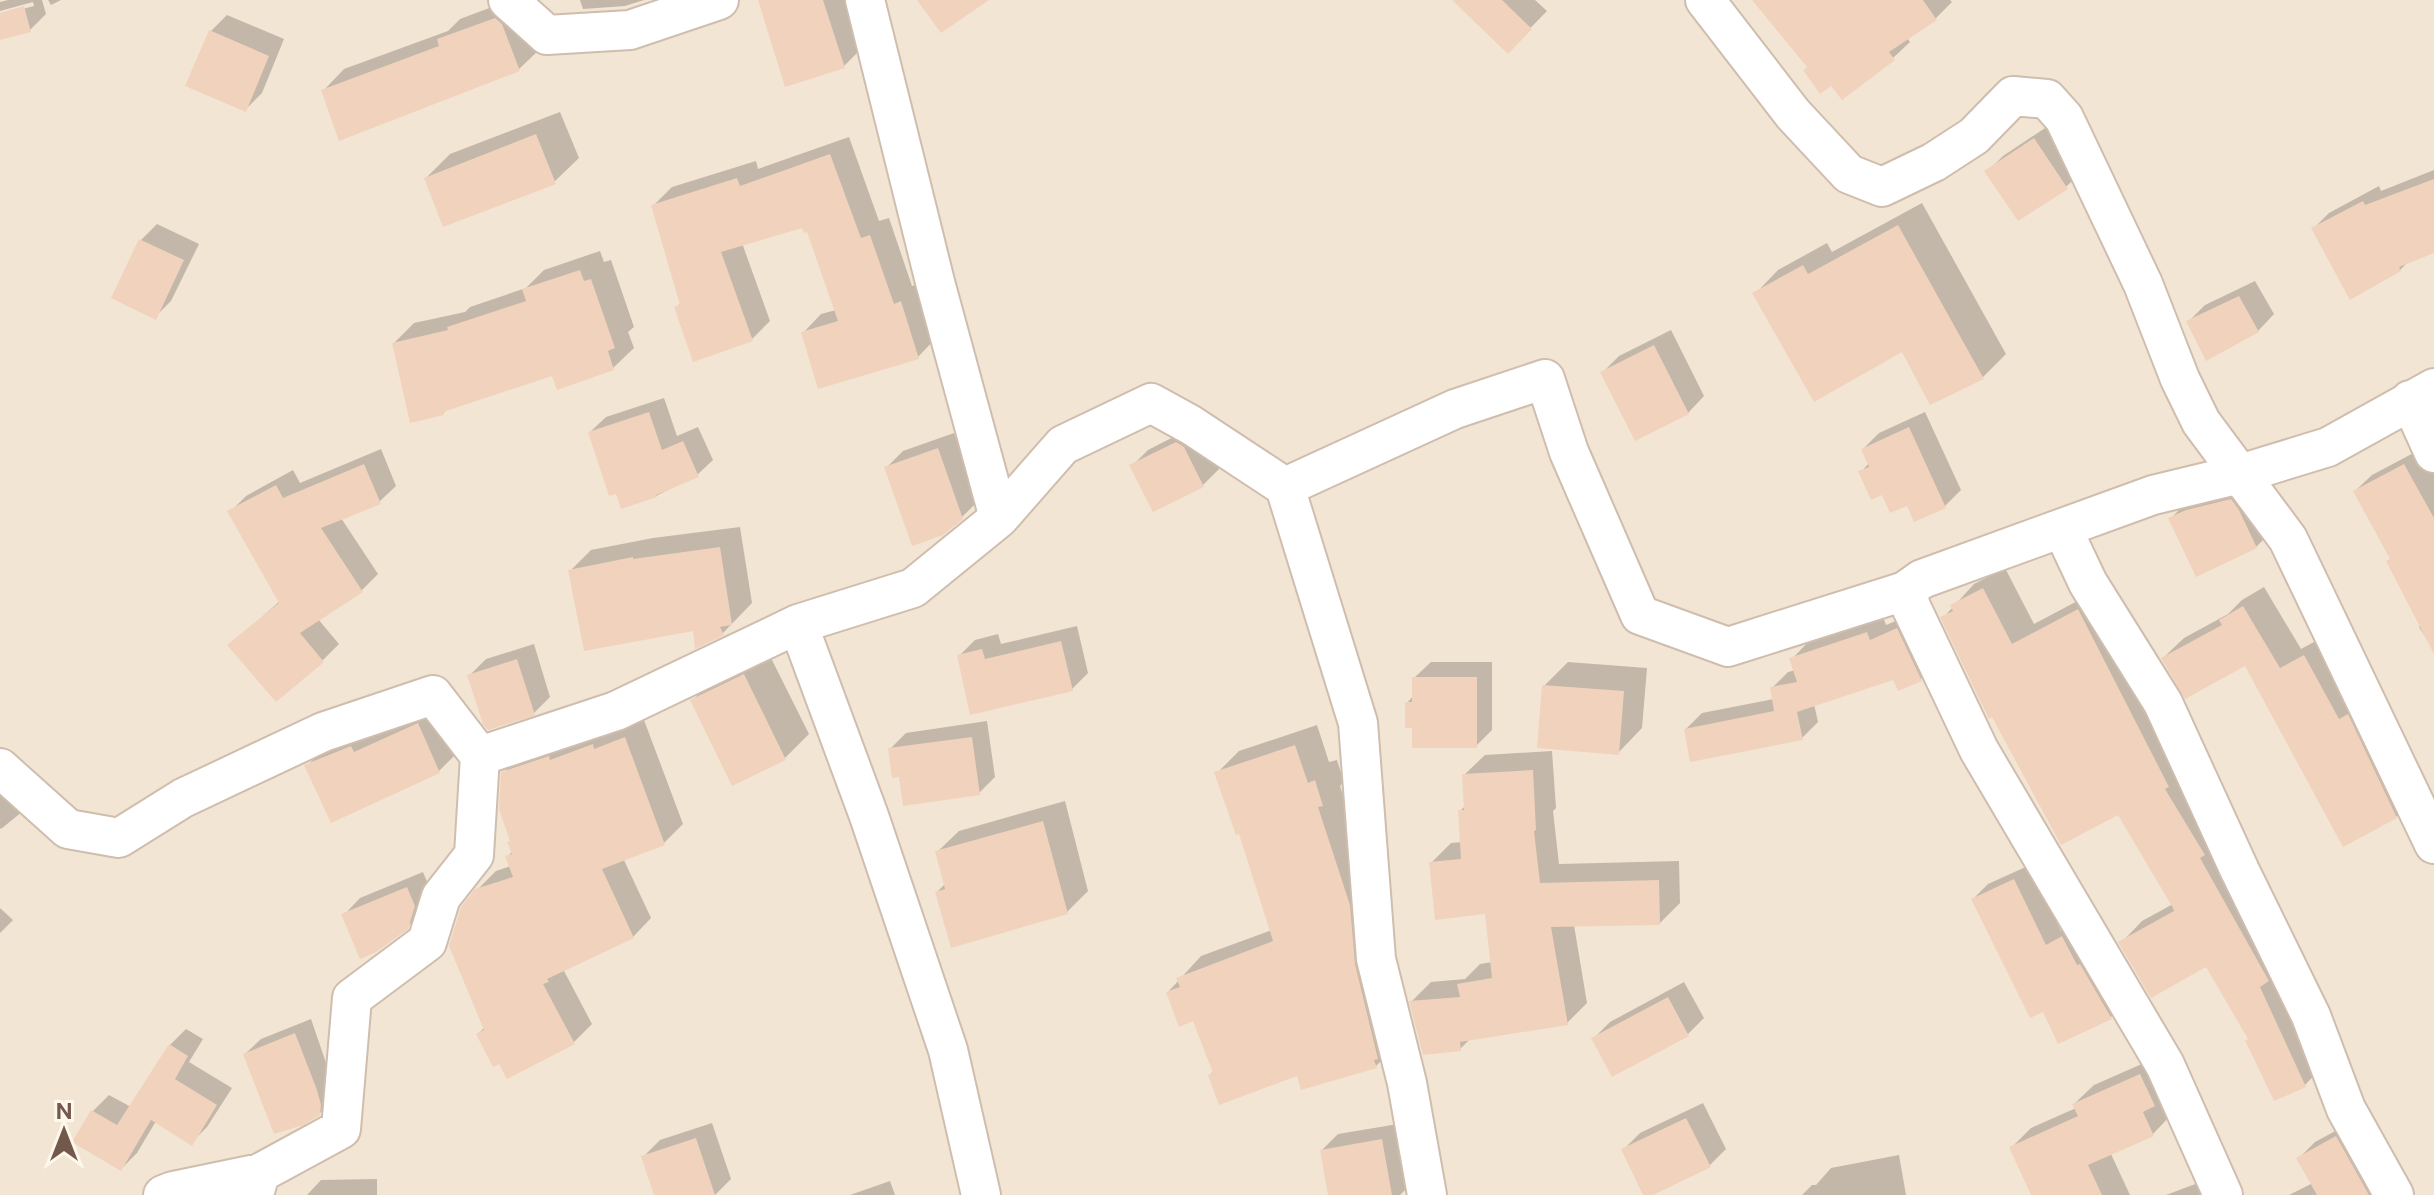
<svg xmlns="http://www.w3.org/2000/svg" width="2434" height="1195" viewBox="0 0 2434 1195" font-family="'Public Sans',sans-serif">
  <rect width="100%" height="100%" fill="#fbf3e5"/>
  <path fill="#f3e5d3" d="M0 0H2434V1195H0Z"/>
  <path fill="#0003" d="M8 0H42L46 14 30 30 0 38V15L34 6 33 2 0 11V2Z
    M48 0H61L51 5Z
    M511 0 540 49 518 70 323 91 344 69 448 31 460 19Z
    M580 0H644L625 6 583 9Z
    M764 0H855L868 42 844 66Z
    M1481 0H1535L1547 11 1508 51Z
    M1755 0H1950L1952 2 1936 18 1907 38 1910 42 1893 58 1831 83 1809 67Z
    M227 15 284 39 262 93 245 110 211 31Z
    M560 112 579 158 554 182 426 178 450 154Z
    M2051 124 2082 171 2066 187 1987 172 2003 156Z
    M849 137 879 221 889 218 912 286 919 284 936 338 918 357 803 333 821 314 836 310 808 230 803 225 742 243 770 321 752 339 676 308 681 303 653 206 672 187 756 161 758 169Z
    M2434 170V251L2410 260 2400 270 2313 229 2329 213 2379 186 2381 191Z
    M1922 203 2006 354 1983 377 1755 294 1778 270 1827 243 1832 252Z
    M157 224 199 244 171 301 155 317 141 240Z
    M600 251 604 262 611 260 634 327 628 332 634 348 613 368 553 374 448 409 443 413 394 343 414 323 465 312 470 307 526 288 544 270Z
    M2255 281 2274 314 2258 331 2189 321 2205 305Z
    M1671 330 1704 396 1688 413 1603 372 1619 356Z
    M664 398 677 436 698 427 713 460 697 475 656 496 590 432 606 417Z
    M1925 412 1961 490 1945 506 1908 503 1883 492 1861 472 1869 463 1863 449 1879 433Z
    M1193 427 1200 431 1219 469 1203 485 1154 510 1132 466 1148 450Z
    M954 433 978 501 962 517 886 468 903 451Z
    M381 449 396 486 379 502 341 518 378 574 362 590 318 619 339 644 323 660 230 645 280 601 230 512 246 496 293 470 300 483Z
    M2421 449 2434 473V650L2419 627 2421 625 2392 558 2355 491 2372 475Z
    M2247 484 2272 531 2256 547 2171 518 2187 502Z
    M740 527 752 603 723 633 570 571 591 550 653 538Z
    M2005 568 2034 624 2100 589 2326 1063 2305 1085 2250 1038 2207 964 2121 943 2142 921 2173 904 2118 813 1943 618 1974 584Z
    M2264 587 2301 649 2325 636 2417 796 2396 817 2246 664 2163 658 2184 638 2228 614 2242 600Z
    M1913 614 1937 663 1921 679 1894 677 1814 704 1818 722 1802 738 1686 729 1702 713 1774 699 1772 688 1788 672 1796 670 1792 659 1808 642 1883 617 1886 625Z
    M1077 626 1088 673 1072 689 959 656 975 640 998 634 1001 644Z
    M534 644 550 697 534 713 470 675 486 659Z
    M768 652 809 734 785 758 692 701 716 676Z
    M1431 662H1492V730L1476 746 1414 726 1407 703 1414 695V678Z
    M1568 662 1647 668 1642 728 1618 753 1544 686Z
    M434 709 455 755 439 771 307 766 323 749 368 731 370 737Z
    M644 720 683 824 664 843 623 858 651 918 633 937 563 969 592 1024 574 1042 500 1062 478 1034 485 1027 477 890 496 871 511 866 507 857 513 851 503 773 522 754 613 732Z
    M987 721 995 777 979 793 890 749 906 733Z
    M1317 725 1329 762 1337 760 1344 782 1340 786 1371 882 1397 1044 1376 1066 1298 1073 1210 1075 1214 1071 1194 1019 1168 992 1201 956 1272 930 1240 831 1217 773 1239 751Z
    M1552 751 1556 808 1553 811 1559 864 1679 861 1680 903 1660 923 1574 925 1587 1003 1567 1023 1471 1038 1460 1049 1411 1002 1431 982 1465 979 1480 964 1492 962 1487 912 1431 863 1451 843 1462 842 1460 811 1466 805 1464 775 1485 755Z
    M0 772 34 802 1 829 0 828Z
    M1065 801 1088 891 1067 912 937 892 946 883 937 852 959 831Z
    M2030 865 2061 931 2078 922 2126 1002 2111 1017 2059 1041 2044 1009 1973 899 1988 884Z
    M423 872 430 889 424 910 407 927 344 915 360 898Z
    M0 908 13 920 0 933Z
    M1684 982 1704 1018 1688 1034 1594 1038 1610 1022Z
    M311 1019 335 1089V1098L319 1114 245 1054 261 1039Z
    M186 1029 203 1039 189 1062 232 1088 207 1127 191 1143 156 1121 137 1153 121 1169 74 1142 93 1111 109 1095 131 1107 170 1045Z
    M2160 1056 2172 1114 2153 1134 2111 1154 2130 1195H2033L2012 1147 2031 1128 2076 1108 2074 1104 2094 1085Z
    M1703 1103 1726 1149 1710 1165 1646 1195 1624 1149 1640 1133Z
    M2352 1122 2395 1195H2289L2313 1183 2299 1158 2315 1142Z
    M712 1123 731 1179 715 1195H656L644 1156 660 1140Z
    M1398 1124 1409 1186 1400 1195H1330L1322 1150 1338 1134Z
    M1899 1155 1906 1195H1802L1812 1185H1816L1831 1168Z
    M377 1179V1195H307L321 1180Z
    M2206 1180 2211 1195H2166Z
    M890 1181 895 1195H850Z"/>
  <path fill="#f0d2bd" d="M758 0H823L845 68 785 87Z
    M917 0H989L941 33Z
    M1452 0H1502L1532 29 1508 54Z
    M1752 0H1923L1937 20 1889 52 1895 60 1842 100 1831 86 1820 94 1803 70 1807 67Z
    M24 6 31 32 0 40V13Z
    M495 18 502 24 520 71 339 141 321 90 439 46 437 39Z
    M209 30 269 56 246 112 185 86Z
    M536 134 556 184 443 227 424 178Z
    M2034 138 2068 189 2018 221 1984 171Z
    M830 154 861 238 870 235 894 304 901 301 919 359 818 389 801 332 838 321 807 232 804 233 802 228 721 252 753 341 693 362 674 307 680 305 651 205 737 178 740 186Z
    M2434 179V253L2399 267 2401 271 2350 300 2311 228 2363 201 2365 205Z
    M1898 225 1984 379 1930 405 1902 352 1814 402 1752 293 1803 265 1808 274Z
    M139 239 184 260 156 320 111 298Z
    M580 270 584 281 591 279 615 348 608 351 614 370 557 390 552 376 443 412 444 415 410 423 392 343 448 330 447 327 526 301 522 289Z
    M2239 296 2259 332 2206 361 2186 321Z
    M1654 345 1689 414 1635 441 1600 372Z
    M649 412 662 450 683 441 699 477 656 495 657 497 621 509 616 494 609 496 588 432Z
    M1909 427 1946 508 1914 522 1907 506 1890 513 1882 495 1871 500 1858 471 1869 467 1861 449Z
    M1176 442 1184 447 1204 487 1153 512 1129 465Z
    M938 448 963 519 943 535 912 546 884 467Z
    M364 464 381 504 321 528 363 592 300 633 324 662 276 702 227 645 279 603 227 511 276 485 283 498Z
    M2404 464 2434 518V654L2386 561 2390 559 2353 491Z
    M2231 499 2239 510 2257 548 2196 577 2168 518 2186 510Z
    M720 547 732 625 720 627 724 635 695 649 693 631 584 651 568 570 633 557V559Z
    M1983 588 2012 644 2078 609 2169 787 2165 789 2205 855 2200 858 2269 981 2260 987 2306 1087 2274 1101 2245 1040 2248 1039 2206 967 2151 998 2118 942 2174 911 2173 908 2118 815 2061 845 1992 717 1989 719 1940 617 1953 611 1950 605Z
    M2243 606 2280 668 2304 655 2339 719 2348 714 2397 818 2343 847 2245 666 2185 699 2161 658 2222 625 2219 620Z
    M1897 628 1922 681 1898 691 1893 680 1797 712 1803 740 1690 762 1684 729 1774 711 1770 687 1797 682 1789 658 1867 632 1870 640Z
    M1061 641 1073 691 970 715 957 655 982 649 985 659Z
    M517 659 535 715 488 730 483 724 467 675Z
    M744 674 786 760 732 786 690 700Z
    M1412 677H1477V748H1412V728H1405V702H1412Z
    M1542 685 1624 691 1619 755 1537 748Z
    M418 723 440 773 331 823 304 765 351 746 354 752Z
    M625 737 665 845 602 869 634 938 547 979 549 982 543 984 575 1044 507 1079 499 1064 493 1067 476 1034 484 1030 449 946 461 907 475 889 513 877 505 856 512 854 507 842 510 841 499 809 501 772 549 756 550 760 593 744 594 749Z
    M972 737 980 795 903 806 899 777 892 778 888 748Z
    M1295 745 1308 783 1315 780 1323 806 1318 807 1350 905 1355 964 1378 1059 1374 1060 1377 1068 1301 1090 1297 1076 1219 1105 1208 1075 1213 1073 1193 1021 1179 1027 1166 992 1180 987 1176 978 1273 941 1239 834 1236 835 1214 772Z
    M1533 770 1536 830 1534 831 1540 883 1659 880 1660 925 1551 927 1568 1025 1460 1042 1461 1051 1423 1055 1409 1001 1460 997 1457 984 1492 978 1485 914 1435 920 1429 862 1461 859 1458 810H1464L1462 774Z
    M1043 821 1068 914 951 948 935 892 945 889 935 851Z
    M2014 879 2046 945 2062 936 2077 965 2080 964 2112 1019 2058 1044 2043 1012 2030 1018 1971 899Z
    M407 887 415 906 408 929 376 952 360 959 341 914Z
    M1668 997 1689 1036 1612 1077 1591 1038Z
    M295 1033 317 1090 321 1105 320 1115 303 1125 274 1134 243 1054Z
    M169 1044 188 1056 175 1079 217 1105 192 1146 151 1120 121 1171 72 1142 91 1110 117 1125Z
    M2140 1074 2155 1106 2143 1112 2154 1136 2088 1165 2102 1195H2031L2009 1147 2078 1116 2072 1104Z
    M1686 1118 1711 1167 1653 1195H1643L1621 1149Z
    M2336 1136 2369 1195H2317L2296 1158Z
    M696 1138 715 1195H654L641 1156Z
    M1382 1139 1392 1195H1328L1320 1150Z"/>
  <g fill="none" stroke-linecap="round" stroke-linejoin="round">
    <defs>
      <path id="minor" d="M508 0 547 35 630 30 719 0
        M865 0 935 282 999 518 913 588 798 624 869 816 948 1050 981 1195
        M1705 0 1793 114 1849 174 1882 187 1934 162 1974 136 2013 96 2047 99 2064 118 2143 284 2180 379 2201 422 2288 539 2434 844
        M2410 400 2434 453
        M1285 487 1455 409 1545 379 1569 452 1640 615 1728 647 1905 591
        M999 518 1063 445 1151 403 1191 425 1285 487 1358 723 1376 959 1407 1083 1427 1195
        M2062 528 2088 583 2163 703 2240 871 2311 1016 2346 1109 2394 1195
        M0 768 68 829 119 838 183 798 323 732 433 695 480 756
        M163 1195 173 1191 260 1173
        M254 1195 260 1173 341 1129 352 998 427 942 441 897 474 855 480 756 616 711 798 624
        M2223 1195 2165 1065 1979 750 1912 609 1905 591 1922 579 2153 495 2240 474 2328 447 2434 388"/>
    </defs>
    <use href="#minor" stroke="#cfbdae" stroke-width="42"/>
    <use href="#minor" stroke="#fff" stroke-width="38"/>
  </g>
  <g transform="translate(64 1131)" stroke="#fef7eb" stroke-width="6" paint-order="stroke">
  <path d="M0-6L14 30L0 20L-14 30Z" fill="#73594b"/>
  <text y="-12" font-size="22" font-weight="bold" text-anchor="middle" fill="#73594b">N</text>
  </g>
</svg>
